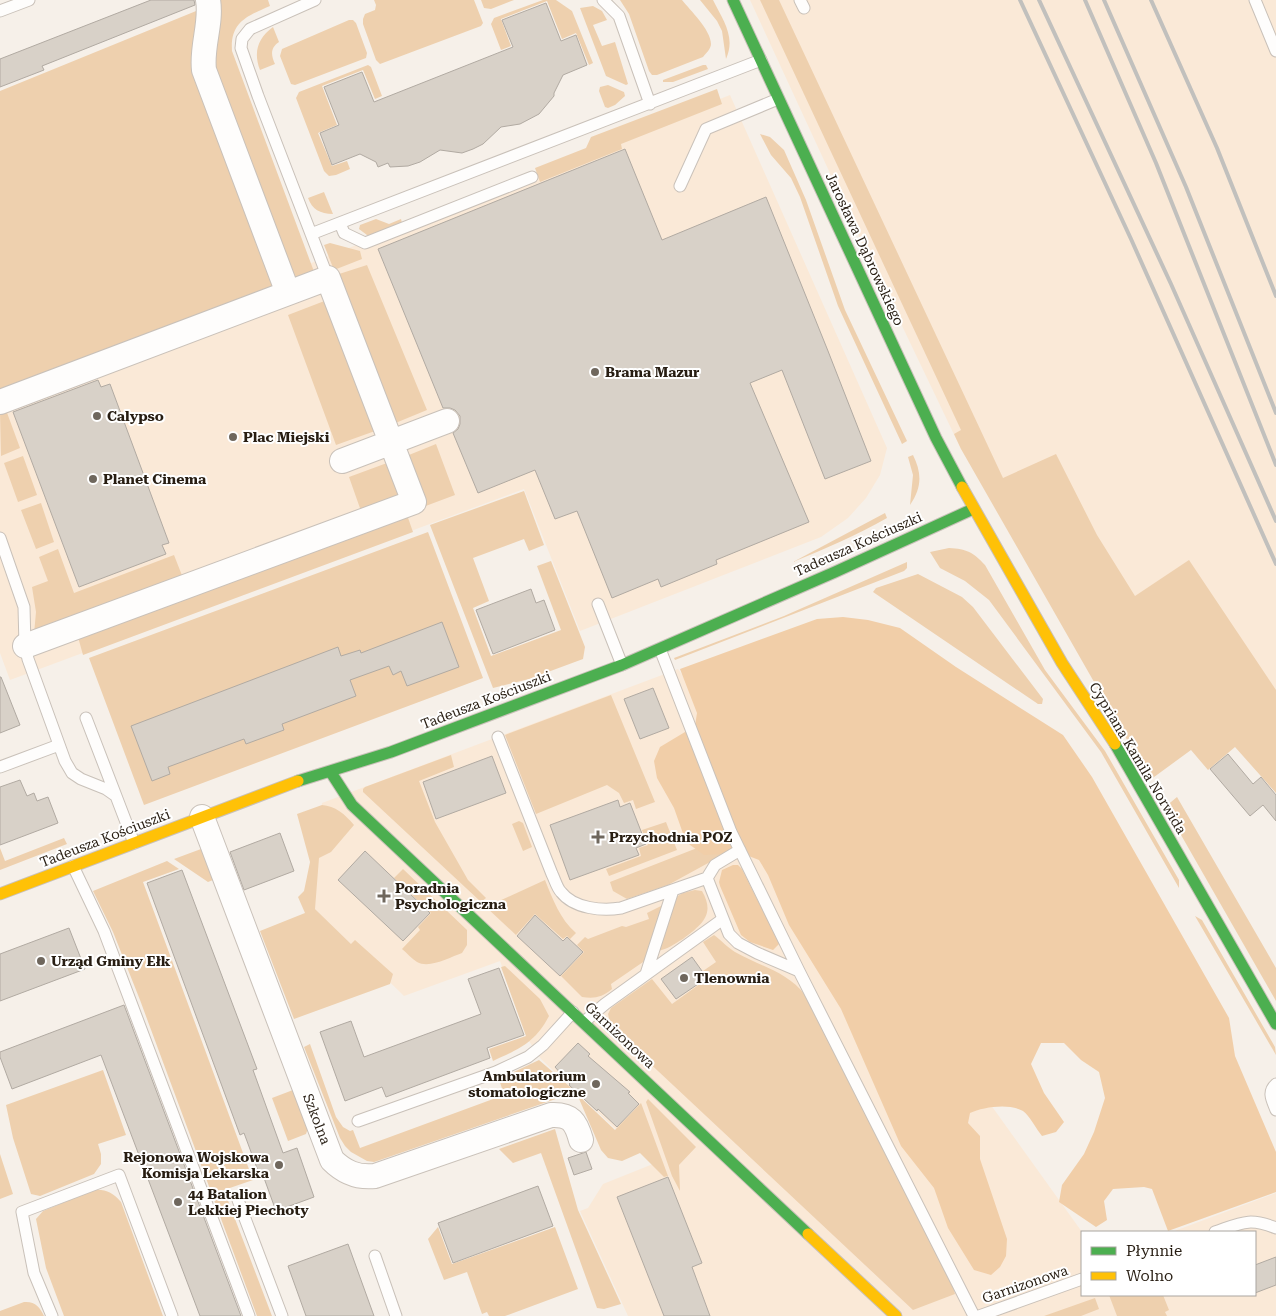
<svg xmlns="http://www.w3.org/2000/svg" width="1276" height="1316" viewBox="0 0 1276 1316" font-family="'Roboto Serif',serif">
  <rect width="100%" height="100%" fill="#f6f0e9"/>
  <path fill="#fae9d7" d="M750 0H1276V793L1219 727 961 449 859 236Z
    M730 95 887 448 880 475 866 498 848 518 821 537 580 631 524 489 10 680 0 653V388Z
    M678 669 1082 1232V1295H1255V1232H1172L1276 1193V1316H628L580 1211 588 1208 603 1184 653 1164 541 1059 529 1041 500 961 404 996 314 908 322 803Z"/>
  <path fill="#eed0ae" d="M218 0H268L270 6C247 16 230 22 232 51L316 277 293 285 212 71Z
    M374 0H474L483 23 481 26 380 64 376 60 363 24V19L365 14 375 10 376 5Z
    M481 0H514L491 9 484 8Z
    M543 0H556L572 11 593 63 589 65 576 33 562 39 547 1 501 19 511 46 501 50 491 24 494 18Z
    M620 0H682C690 10 711 30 711 44 711 49 706 53 703 57L657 75H652L649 71 629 14Z
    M700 0H713C723 20 736 37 726 59L722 31 717 21Z
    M760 0H779L1003 478 1056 454 1097 535 1135 596 1189 560 1276 690V793L1235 747 1208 770 1191 750 1150 780 961 449 954 434 961 430Z
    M593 6 602 11 607 20 593 25 602 46 615 42 628 84 626 85 606 76 580 8Z
    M201 9 191 62 276 287 0 392V91Z
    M349 20H353L356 23 367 53 366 58 295 85 291 84 280 56 282 49Z
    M273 27 279 42C270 48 271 55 275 64L260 70C253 52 258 38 273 27Z
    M368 65 371 67 382 96 375 99 363 70 322 86 337 125 318 133 332 166 347 161 350 169 336 175 329 176 324 171 296 98 299 92Z
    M703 65H706L708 69 673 82H663V80Z
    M608 85 624 92 625 96 615 105 608 108 605 107 599 91 600 87Z
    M717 89 722 104 621 144 622 149 540 182 535 168 586 148 591 137Z
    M760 134 770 137 784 150 806 200 845 310 907 441 902 444 838 306 800 197 791 178 771 155Z
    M324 192 333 214C320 214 312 209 308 198Z
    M376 219 389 224 401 219 402 223 372 235H367L359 229 360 225Z
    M330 243 360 251 362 259 334 270 324 245Z
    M367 265 427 410 393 424 336 275Z
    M327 300 375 431 336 445 288 315Z
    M6 410 20 448 1 456 0 412Z
    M436 444 455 495 423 507 404 457Z
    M913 455C922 473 922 488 910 505L913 475 908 457Z
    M23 456 37 495 18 502 4 463Z
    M387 463 400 497 361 511 349 477Z
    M524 491 544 545 529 551 524 539 473 558 489 601 473 608 491 656 561 630 537 566 551 561 585 647 583 659 529 679 493 688 430 525Z
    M41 503 54 542 36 549 21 510Z
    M885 513 887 518C857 535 825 549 793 562Z
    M407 515 413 532 83 655 78 637Z
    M428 532 483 678 144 805 89 658Z
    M949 548C967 549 973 552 985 565L1045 670 1105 751 1179 880V888L1101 752 989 600 965 581 940 568 930 552Z
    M58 549 74 593 174 555 183 578 34 634 36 612 32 587 48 581 39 557Z
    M907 562V568L904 571 675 660 674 658 784 616Z
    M918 574 962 597 973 607 1043 699 1042 704H1038L873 592 876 588Z
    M611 695 655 802 636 809 633 800 624 803 619 793 607 785 536 814 505 735Z
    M451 755 454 767 419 781 435 822 468 880 486 898 481 902 363 792V789L365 787Z
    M1177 797 1276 968V1001L1165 807Z
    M322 805C335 806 345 814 354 825L331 852 319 858 315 909 351 944 355 940 393 974 390 984 294 1019 260 931 305 913 298 897 304 891 310 862 297 814Z
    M519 821 523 823 532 847 523 851 512 824Z
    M666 822 677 850 609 876 606 869 641 856 639 848 648 845 642 830Z
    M64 838 67 844 0 870V848L5 861Z
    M715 841 721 856 668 885 627 899 613 891 610 882Z
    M201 849 213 880 208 882 174 859Z
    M167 861 179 869 143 882 253 1180 224 1190 272 1316H257L140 1000 113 932 93 891Z
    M403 869 467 930V945L462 953C450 957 430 969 417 962 412 959 407 953 402 949L420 930 418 927 431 913 394 878Z
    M545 880C553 900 560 919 576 933L570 939 567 936 563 939 535 914 516 935 486 907Z
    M695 890 702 891C716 915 701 925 683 939 674 944 668 949 658 951L674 898 683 893Z
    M663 905 646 960 611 984 612 989C602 997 595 999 582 997L561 976 584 952 577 945 585 937 588 939 622 926 626 927 649 919 647 913Z
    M1195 916 1202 920 1275 1047 1276 1055Z
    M714 935C721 940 728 948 735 952 759 966 787 971 805 995L953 1287 955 1294 913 1310 611 1027 608 1014 611 1008 652 979 672 1004 708 978 703 971 716 962 703 942Z
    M505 966 540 999 549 1016C535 1043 519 1049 493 1061L489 1049 526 1036 501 967Z
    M310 1044 336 1117 343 1127 350 1131 353 1130 360 1148 504 1095 499 1079 539 1060 576 1092 380 1160 374 1162 367 1161 351 1152 345 1146 340 1138 304 1047Z
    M103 1070 126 1135 98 1144 101 1154V1164L94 1174 40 1196 31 1194 13 1138 6 1105Z
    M293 1090 308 1128 306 1134 288 1141 272 1098Z
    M577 1094 615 1130 641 1103 668 1176 664 1177 640 1153 622 1161 608 1158 601 1150Z
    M648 1099 696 1147 679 1165 680 1191 672 1176 646 1102Z
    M555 1129 578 1210 621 1304 604 1309 597 1308 541 1153 513 1163 499 1149Z
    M0 1154 13 1194 0 1199Z
    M94 1190C106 1189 113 1193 121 1202L163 1316H64L46 1268 36 1219 43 1211Z
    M438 1227 452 1264 555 1227 578 1289 505 1316H489L487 1312 482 1314 467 1272 444 1280 428 1239Z
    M1109 1295H1163L1169 1310 1165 1312 1167 1316H1117Z
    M1095 1298 1099 1309 1081 1316H1044Z
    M24 1302C35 1301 40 1307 44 1316H0V1311Z"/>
  <path fill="#f1cea8" d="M843 617 868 620 900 628 956 667 1063 735 1092 777 1229 1018 1235 1056 1276 1152V1192L1168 1231 1152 1189 1144 1187 1113 1189 1104 1201 1107 1220 1096 1227 1059 1202 1062 1185 1084 1154 1094 1132 1105 1098 1099 1072 1081 1060 1064 1043H1041L1031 1064 1044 1093 1064 1122 1056 1132 1042 1136C1037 1130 1029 1115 1023 1111 1009 1103 983 1107 970 1113L968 1123 980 1136V1159L1007 1239 1006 1256 1000 1267 991 1275 974 1270 948 1228 934 1188 901 1146 841 1009 789 925 768 875 759 860 741 853 704 855 686 842 674 808 657 778 654 761 660 747 695 726 697 713 680 669 817 619Z
    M733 865H738L742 869 777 939 779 944 773 950 750 942 741 935 720 886 719 882 722 870Z"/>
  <path fill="#d8d1c8" stroke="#b1aaa2" d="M151 0H194L195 5 42 66 44 70 0 87V59Z
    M546 3 561 41 576 35 587 65 563 75 554 93V96L539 114 520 124 501 127 483 144 473 149 462 153 440 150 420 162 408 166 390 167 388 163 378 167 376 162 360 154 332 165 320 133 339 125 324 87 362 72 374 102 513 47 502 20Z
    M625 149 662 240 766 197 828 351 871 461 825 479 782 370 750 383 809 522 716 560 717 564 661 587 658 579 612 598 577 511 555 519 535 470 478 493 453 433 458 429 460 424V416L455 410 450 408H443L378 249Z
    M98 380 101 387 110 384 169 543 162 545 166 554 79 587 13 412Z
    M531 589 536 603 544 600 555 630 493 654 476 610Z
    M442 622 459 667 407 686 401 671 393 675 389 666 350 680 356 696 282 724 284 730 246 744 244 739 168 767 170 774 152 781 131 726 338 647 341 656 360 650 361 653Z
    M0 677H1L20 725 0 733Z
    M653 688 669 728 640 739 624 699Z
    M1228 754 1253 784 1261 777 1276 795V821L1263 805 1250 816 1210 769Z
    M492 756 506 793 436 819 423 782Z
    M20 780 27 796 34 793 37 801 48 797 58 823 0 845V787Z
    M618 800 620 807 630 803 646 844 636 848 639 855 570 880 550 825Z
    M280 833 294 871 244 890 230 852Z
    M365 851 430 913 403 941 338 880Z
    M182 870 257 1069 253 1070 283 1153 297 1148 314 1197 276 1211 264 1178 261 1179 244 1133 240 1135 147 883Z
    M535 915 563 941 567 937 583 952 560 976 517 936Z
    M69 928 85 969 0 1001V954Z
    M692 957 707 978 676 999 661 979Z
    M499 968 524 1035 487 1048 490 1058 386 1097 382 1087 345 1101 320 1032 351 1021 364 1057 481 1014 468 979Z
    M124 1005 241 1316H200L101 1055 12 1089 0 1057V1052Z
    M578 1043 590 1054 588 1056 630 1092 628 1093 639 1104 617 1127 598 1109 597 1111 569 1085 570 1084 555 1067Z
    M586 1152 592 1169 574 1175 568 1158Z
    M668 1177 702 1263 692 1267 710 1316H664L617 1197Z
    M538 1186 553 1226 453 1263 438 1223Z
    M348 1244 374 1316H306L288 1266Z
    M1276 1257V1285L1255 1293V1265Z"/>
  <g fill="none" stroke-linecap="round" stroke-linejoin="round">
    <defs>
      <path id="lane" d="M315 0 250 29 242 39 241 48 258 96 328 278
        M603 0 619 16 650 104
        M800 0 804 8
        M1255 0 1276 51
        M0 11 29 0
        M680 186 706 129 778 99
        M340 223 344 233 365 243 532 177
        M311 234 761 60
        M0 538 24 607 25 646 28 659 65 761 72 773 81 779 106 789 116 796 134 843
        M598 604 622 665
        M660 649 731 832 799 971 974 1316
        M86 718 116 796
        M498 737 552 874C555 880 557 888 561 892 574 909 603 911 621 908L707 878 729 934 738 943 757 953 799 971
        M0 767 59 745
        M73 866 104 931 249 1316
        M707 878 715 865 740 850
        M646 974 673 890
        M584 1022 605 1004 723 919
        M1276 1084C1267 1092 1272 1100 1276 1110
        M358 1121 496 1072 528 1057 543 1045 573 1012
        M238 1200 282 1316
        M1215 1232C1241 1223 1249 1217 1276 1228
        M375 1256 396 1316
        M52 1316 34 1273 22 1212 119 1175 172 1316
        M979 1316 1082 1279"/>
      <path id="street" d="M208 0C212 23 201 47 204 70L288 293
        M0 402 328 278 414 502 25 646
        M342 461 447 421
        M202 817 332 1160C344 1172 357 1178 375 1176L551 1115C571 1114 576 1122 581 1140"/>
      <path id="fast" d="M733 0 936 438 962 487
        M1115 744 1276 1024
        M330 771 352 805 808 1234
        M298 781 391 752 622 665 835 572 973 509"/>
      <path id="slow" d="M962 487 1062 663 1115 744
        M0 894 298 781
        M808 1234 896 1316"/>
    </defs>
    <use href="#lane" stroke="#c9c1b9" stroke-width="13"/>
    <use href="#street" stroke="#c9c1b9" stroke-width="26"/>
    <use href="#fast" stroke="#c9c1b9" stroke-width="13"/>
    <use href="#slow" stroke="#c9c1b9" stroke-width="13"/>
    <use href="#lane" stroke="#fefdfc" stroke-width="11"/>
    <use href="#street" stroke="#fefdfc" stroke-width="24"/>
    <use href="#fast" stroke="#4caf50" stroke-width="11"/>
    <use href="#slow" stroke="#ffc107" stroke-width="11"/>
    <path stroke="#c1c0bd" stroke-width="4" d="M1020 0 1131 239 1276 564
      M1039 0 1171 284 1276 521
      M1085 0 1156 163 1276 465
      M1104 0 1186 187 1276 413
      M1151 0 1217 148 1276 296"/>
  </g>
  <g fill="#6f675d" stroke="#fff" stroke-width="2">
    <circle cx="595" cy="372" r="5"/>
    <circle cx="97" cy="416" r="5"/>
    <circle cx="233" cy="437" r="5"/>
    <circle cx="93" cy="479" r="5"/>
    <path d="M595.5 829.5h5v5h5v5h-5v5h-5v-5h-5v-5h5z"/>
    <path d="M381.5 888.5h5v5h5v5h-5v5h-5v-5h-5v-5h5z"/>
    <circle cx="41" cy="961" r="5"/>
    <circle cx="684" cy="978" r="5"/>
    <circle cx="596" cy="1084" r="5"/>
    <circle cx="279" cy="1165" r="5"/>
    <circle cx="178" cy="1202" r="5"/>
  </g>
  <g text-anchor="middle" stroke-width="4" stroke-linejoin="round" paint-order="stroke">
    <g font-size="14" fill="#271d12" stroke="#fff">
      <text transform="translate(865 249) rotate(65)" y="5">Jarosława Dąbrowskiego</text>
      <text transform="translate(858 544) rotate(-24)" y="5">Tadeusza Kościuszki</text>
      <text transform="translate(486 700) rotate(-21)" y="5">Tadeusza Kościuszki</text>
      <text transform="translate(1138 758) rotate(59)" y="5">Cypriana Kamila Norwida</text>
      <text transform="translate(105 838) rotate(-21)" y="5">Tadeusza Kościuszki</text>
      <text transform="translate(620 1035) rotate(43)" y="5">Garnizonowa</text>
      <text transform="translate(317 1119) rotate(69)" y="5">Szkolna</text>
      <text transform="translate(1025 1284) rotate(-19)" y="5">Garnizonowa</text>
    </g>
    <g font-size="14" font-weight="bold" fill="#271d12" stroke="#fff" text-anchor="start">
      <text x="605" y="377">Brama Mazur</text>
      <text x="107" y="421">Calypso</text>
      <text x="243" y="442">Plac Miejski</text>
      <text x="103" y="484">Planet Cinema</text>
      <text x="609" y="842">Przychodnia POZ</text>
      <text x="395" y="893">Poradnia<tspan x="395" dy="16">Psychologiczna</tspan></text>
      <text x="51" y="966">Urząd Gminy Ełk</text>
      <text x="694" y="983">Tlenownia</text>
      <text x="586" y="1081" text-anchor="end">Ambulatorium<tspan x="586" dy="16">stomatologiczne</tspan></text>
      <text x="269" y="1162" text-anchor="end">Rejonowa Wojskowa<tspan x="269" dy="16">Komisja Lekarska</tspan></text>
      <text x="188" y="1199">44 Batalion<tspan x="188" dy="16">Lekkiej Piechoty</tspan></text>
    </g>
  </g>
  <rect x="1081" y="1231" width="175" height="65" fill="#ffffff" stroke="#a9a5a0"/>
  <rect x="1091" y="1247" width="25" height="8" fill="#4caf50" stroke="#a9a5a0"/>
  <text x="1126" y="1256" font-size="15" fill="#271d12">Płynnie</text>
  <rect x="1091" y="1272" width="25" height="8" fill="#ffc107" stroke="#a9a5a0"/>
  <text x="1126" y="1281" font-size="15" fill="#271d12">Wolno</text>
</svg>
